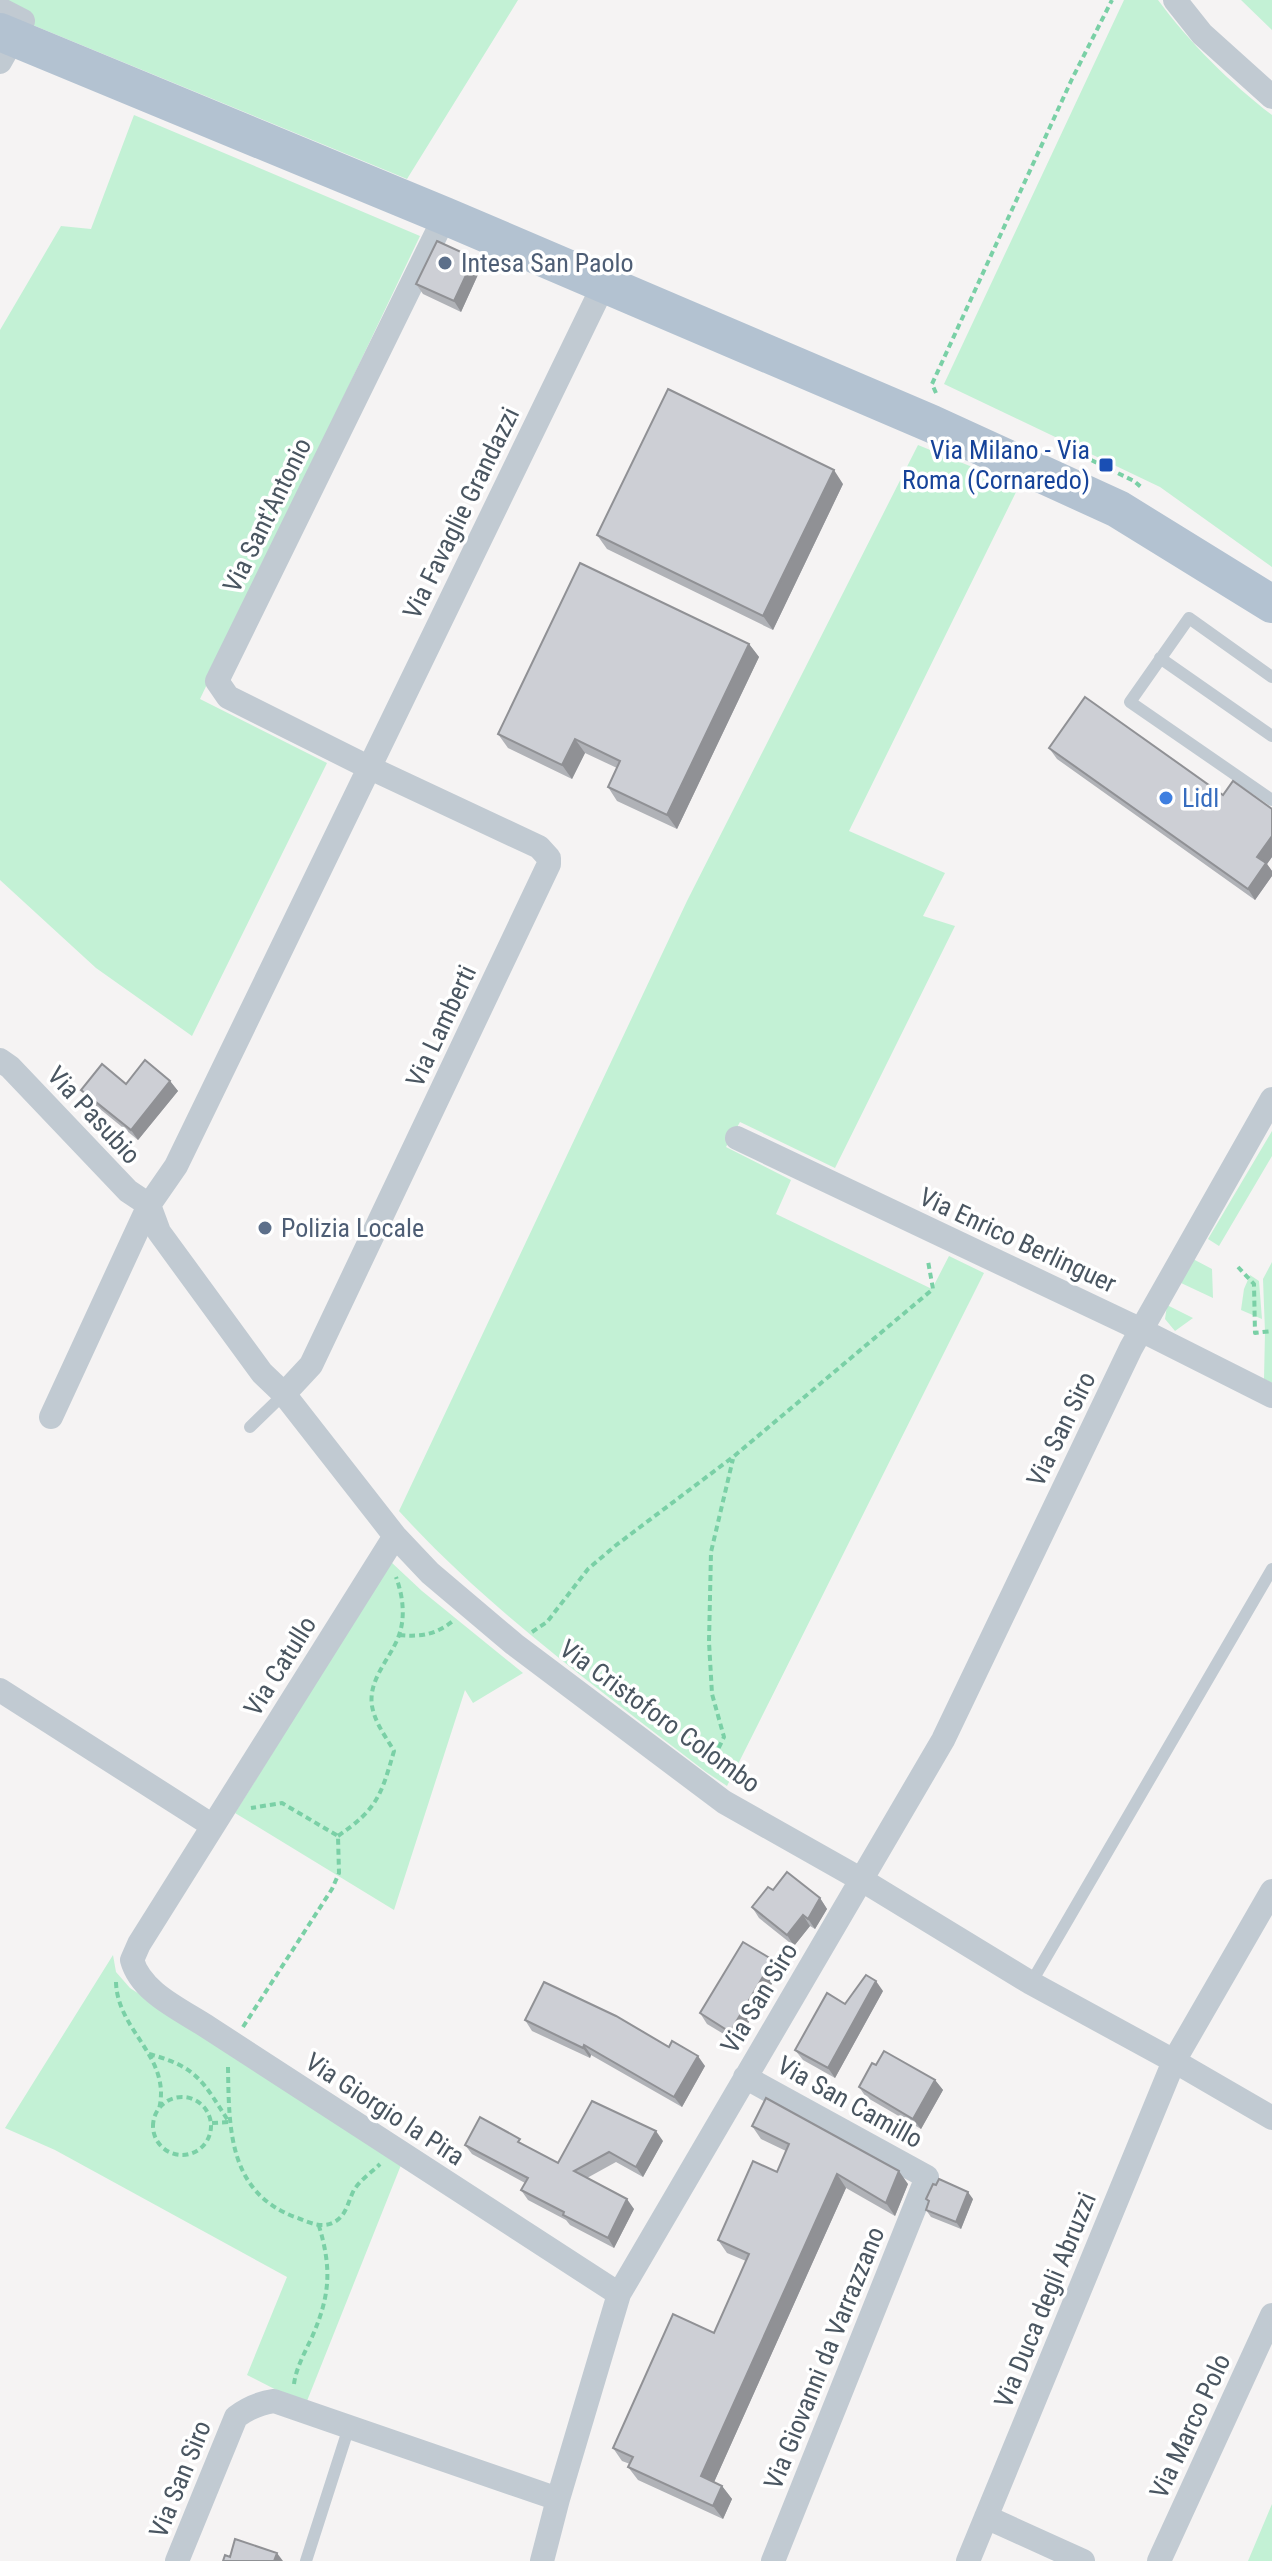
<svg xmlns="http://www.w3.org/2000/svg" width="1272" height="2561" viewBox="0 0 1272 2561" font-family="'Roboto Condensed',sans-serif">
  <rect width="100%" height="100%" fill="#f5f3f3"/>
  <path fill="#c3f1d5" d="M0 0H518L407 179 23 21Z
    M1124 0H1158C1189 42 1230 83 1272 115V567L1160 487 944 384Z
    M1241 0H1272V30Z
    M134 115 420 236 200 699 327 763 192 1036 96 968 0 880V330L61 226 91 229Z
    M918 445 1019 486 849 831 945 873 923 916 955 926 835 1168 740 1122 726 1147 791 1180 776 1214 932 1289 949 1256 984 1273 727 1786 706 1772C600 1690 490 1611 399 1511L687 901Z
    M1272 1131V1156L1219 1246 1208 1239Z
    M1193 1259 1212 1269 1213 1298 1181 1283Z
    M1272 1262V1383L1264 1379 1265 1332 1263 1279Z
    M1250 1275 1259 1281 1262 1319 1241 1310 1244 1289Z
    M1167 1305 1193 1318 1175 1331 1165 1319Z
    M391 1562 422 1591 523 1673 473 1703 465 1690 394 1910 235 1813Z
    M113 1955 116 1972 130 1988 401 2165 307 2401 294 2399 247 2375 287 2277 55 2150 5 2128Z
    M1272 2504V2561H1248Z"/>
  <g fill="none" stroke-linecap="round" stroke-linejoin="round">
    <path stroke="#7ad0a6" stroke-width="4" stroke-dasharray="6 4" stroke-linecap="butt" d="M936 393 932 384 1072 79 1112 0
      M1063 450 1081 455 1134 481 1141 487
      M1238 1267 1254 1284 1255 1333 1272 1331
      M532 1632 547 1622 588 1569 615 1546 733 1457 933 1289 928 1261
      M399 1635C421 1637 435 1635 453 1621
      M710 1766 724 1737 712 1694 709 1642 711 1552 733 1459
      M338 1836C377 1809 381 1796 394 1751 386 1737 375 1723 372 1706 368 1680 389 1660 398 1638 406 1618 403 1596 396 1577
      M116 1982C117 2031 172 2057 159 2109
      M243 2027 332 1889 339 1873 338 1836 282 1803 251 1808
      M149 2054C198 2067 203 2082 229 2122L212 2123
      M228 2067C229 2128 228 2192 295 2217 309 2222 322 2230 336 2221 347 2214 348 2201 354 2190 360 2180 372 2172 380 2164
      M153 2126a29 29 0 1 1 58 0a29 29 0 1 1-58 0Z
      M294 2384C296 2368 305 2352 312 2337 330 2296 332 2269 319 2226"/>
    <path stroke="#c1cad2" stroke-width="12" d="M1160 658 1272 736
      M1272 677 1189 618 1130 702 1272 800
      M250 1427 284 1394
      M1031 1983 1272 1569
      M306 2561 349 2427"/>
    <path stroke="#c1cad2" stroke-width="24" d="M1175 0 1202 34 1272 97
      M0 9 23 21 0 62
      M0 1060 10 1067 128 1191 149 1205
      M737 1138 1129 1324 1272 1396
      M149 1205 159 1232 262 1373 284 1394 395 1536 430 1573 514 1644 724 1802 862 1880 1031 1983 1174 2061 1272 2118
      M284 1394 311 1365 549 864V858L539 847 368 767 228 697 217 681 445 216
      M51 1417 149 1205 176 1166 604 284
      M395 1536 139 1944 132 1960C141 1993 182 2010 209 2028L619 2294
      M0 1690 213 1826
      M745 2077 927 2177 773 2561
      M986 2517 1083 2561
      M177 2561 236 2417C248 2408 259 2403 274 2401L558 2499
      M542 2561 558 2499 619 2294 943 1740 1131 1348 1272 1099
      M968 2561 1174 2061 1272 1891
      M1159 2561 1272 2315"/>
    <path stroke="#b3c2d1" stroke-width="38" d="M0 32 445 216 932 424 1118 509 1272 604"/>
  </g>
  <path fill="#b0b2b7" d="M481 268 461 312 423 294 416 284Z
    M843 484 773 630 607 549 597 535Z
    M749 644 759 657 677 829 617 801 608 787 617 768 585 753 572 779 508 748 498 734Z
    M1049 748 1272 809V857L1267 864 1272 871V876L1255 900 1057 759Z
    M170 1081 178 1091 138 1140 89 1100 81 1090Z
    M773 1890 820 1898 827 1909 815 1929 810 1926 794 1946 759 1918 752 1907Z
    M773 1960 780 1970 737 2042 707 2024 700 2013Z
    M883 1991 835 2078 803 2060 795 2050 845 2004Z
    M525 2020 669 2047 705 2066 682 2107 591 2055 590 2058 532 2031Z
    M876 2065 935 2080 943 2090 921 2129 866 2097 859 2087Z
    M752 2126 908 2184 895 2216 846 2188 714 2482 722 2486 732 2499 723 2519 638 2480 628 2467 630 2464 622 2461 613 2448 714 2333 746 2261 727 2253 718 2240 777 2172 786 2151 761 2139Z
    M663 2141 643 2177 616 2162 587 2178 634 2209 614 2248 570 2225 566 2220 528 2200 521 2190 525 2183 472 2154 465 2145 525 2146 558 2163Z
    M926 2199H973L961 2229 931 2217 926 2210 929 2203Z"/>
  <path fill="#909195" d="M474 258 481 268 461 312 454 301Z
    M834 470 843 484 773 630 763 616Z
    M749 644 759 657 677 829 667 815Z
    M575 739 585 753 572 779 562 765Z
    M1272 836V857L1267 864 1272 871V876L1255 900 1248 889 1257 857Z
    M170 1081 178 1091 138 1140 131 1130Z
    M820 1898 827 1909 815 1929 808 1919Z
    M803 1915 810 1926 794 1946 787 1935Z
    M773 1960 780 1970 737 2042 730 2032Z
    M876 1981 883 1991 835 2078 828 2068Z
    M584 2045 591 2055 590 2058 583 2048Z
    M698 2056 705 2066 682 2107 674 2097Z
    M935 2080 943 2090 921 2129 913 2119Z
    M656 2131 663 2141 643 2177 636 2167Z
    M899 2171 908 2184 895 2216 886 2203Z
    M837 2174 846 2188 711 2489 701 2476Z
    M968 2192 973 2199 961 2229 956 2222Z
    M627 2199 634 2209 614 2248 608 2238Z
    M722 2486 732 2499 723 2519 713 2506Z
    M277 2553 283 2561H274Z"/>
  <path fill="#cdcfd5" stroke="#909195" stroke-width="2" d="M437 241 474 258 454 301 416 284Z
    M668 389 834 470 763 616 597 535Z
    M580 563 749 644 667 815 608 787 620 761 575 739 562 765 498 734Z
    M1085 697 1223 795 1233 781 1272 809V836L1257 857 1266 863 1248 889 1049 748Z
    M145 1060 170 1081 131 1130 81 1090 102 1064 126 1084Z
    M787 1872 820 1898 808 1919 803 1915 787 1935 752 1907 768 1887 773 1890Z
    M743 1942 773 1960 730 2032 700 2013Z
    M866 1975 876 1981 828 2068 795 2050 827 1993 845 2004Z
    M544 1982 616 2016 669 2047 672 2041 698 2056 674 2097 584 2045 583 2048 525 2020Z
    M884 2051 935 2080 913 2119 859 2087 872 2063 876 2065Z
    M766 2098 899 2171 886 2203 837 2174 701 2476 722 2486 713 2506 628 2467 633 2457 613 2448 673 2314 714 2333 749 2254 718 2240 753 2161 777 2172 789 2144 752 2126Z
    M592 2101 656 2131 636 2167 609 2152 574 2171 627 2199 608 2238 563 2215 564 2212 521 2190 528 2178 465 2145 480 2117 520 2139 518 2142 558 2163Z
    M939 2179 968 2192 956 2222 926 2210 929 2201 926 2199 933 2184 936 2185Z
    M235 2539 277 2553 274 2561H223L225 2555 230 2557Z"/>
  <g fill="#5c6f8a" stroke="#fff" stroke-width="3">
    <circle cx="445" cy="263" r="8"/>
    <circle cx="265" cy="1228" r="8"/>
  </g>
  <rect fill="#1a4fb4" stroke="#fff" stroke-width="3" x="1098" y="457" width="16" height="16" rx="4"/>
  <circle fill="#3f7fe0" stroke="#fff" stroke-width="3" cx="1166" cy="798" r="8"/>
  <g text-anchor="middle" stroke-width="7" stroke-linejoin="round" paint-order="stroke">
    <g font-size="26" fill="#4e5e75" stroke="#fff" text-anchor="start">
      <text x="461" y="272">Intesa San Paolo</text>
      <text x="281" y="1237">Polizia Locale</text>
    </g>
    <g font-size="26" fill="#164399" stroke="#fff" text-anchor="end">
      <text x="1090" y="459">Via Milano - Via<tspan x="1090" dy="30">Roma (Cornaredo)</tspan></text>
    </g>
    <g font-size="26" fill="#4a5661" stroke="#fff">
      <text transform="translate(461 513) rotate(-64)" y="9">Via Favaglie Grandazzi</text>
      <text transform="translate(267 515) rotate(-64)" y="9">Via Sant'Antonio</text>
      <text transform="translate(441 1026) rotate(-65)" y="9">Via Lamberti</text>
      <text transform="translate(94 1115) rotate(47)" y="9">Via Pasubio</text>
      <text transform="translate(1018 1240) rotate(25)" y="9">Via Enrico Berlinguer</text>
      <text transform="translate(1061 1429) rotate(-64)" y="9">Via San Siro</text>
      <text transform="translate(280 1666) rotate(-58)" y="9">Via Catullo</text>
      <text transform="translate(660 1716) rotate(36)" y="9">Via Cristoforo Colombo</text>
      <text transform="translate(759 1998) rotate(-59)" y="9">Via San Siro</text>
      <text transform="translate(850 2102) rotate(29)" y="9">Via San Camillo</text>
      <text transform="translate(385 2109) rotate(33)" y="9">Via Giorgio la Pira</text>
      <text transform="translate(1045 2300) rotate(-68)" y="9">Via Duca degli Abruzzi</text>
      <text transform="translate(824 2358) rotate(-68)" y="9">Via Giovanni da Varrazzano</text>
      <text transform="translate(1190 2426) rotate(-65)" y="9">Via Marco Polo</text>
      <text transform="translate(180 2479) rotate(-68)" y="9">Via San Siro</text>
    </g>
    <g font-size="26" fill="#366cbe" stroke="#fff" text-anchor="start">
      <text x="1182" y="807">Lidl</text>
    </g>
  </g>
</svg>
